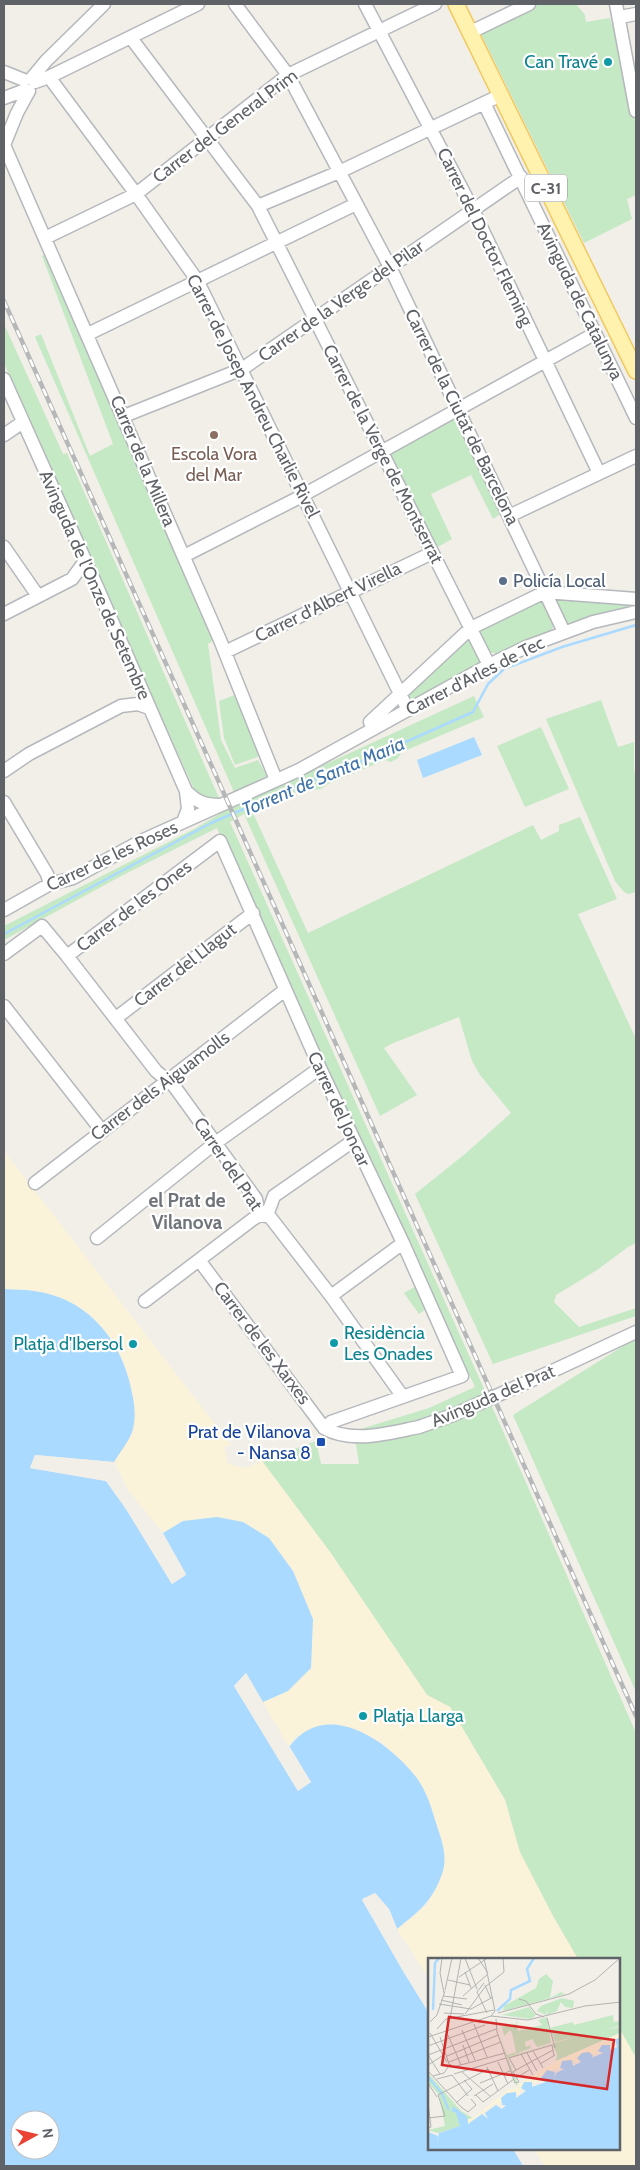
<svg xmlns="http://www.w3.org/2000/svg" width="640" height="2170" viewBox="0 0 640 2170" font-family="Cabin,sans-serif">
  <rect width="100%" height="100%" fill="#f1efe8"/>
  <path fill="#c5e8c5" d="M537 4H576L585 15 586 22 610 18 612 25 618 27 636 126V195L627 199 632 219 584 243 480 32Z
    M46 254 214 640 208 644 221 740 235 768 258 760 267 776 234 792 35 337 41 334 90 456 113 444 42 256Z
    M4 324 63 454 67 453 219 798 206 799 195 791 142 676 4 363Z
    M455 417 502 513 493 519 471 475 431 494 452 539 436 548 390 453Z
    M543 597 554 626 550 632 501 655 490 652 480 634V630Z
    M557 597 632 605 630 609 569 623 565 622 555 599Z
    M467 640C476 645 480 655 482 664L414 703 409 701 406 691Z
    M237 694 260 756 235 765 224 738 219 701Z
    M474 696 484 717 402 752 398 758 391 762 385 760 328 784 321 789 299 791 252 811 308 933 533 825 541 840 559 831V825L580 817 617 899 578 914 636 1039V1243L628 1247 597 1270 556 1295 554 1302 579 1327 636 1308V1316L493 1364 415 1194 465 1154 511 1113 480 1075 472 1061 459 1017 391 1044 384 1048 417 1095 380 1116 244 814 230 822 528 1487 636 1733V2058L619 2028V1959H578L554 1918 519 1852 505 1800 450 1707 427 1695 330 1552 262 1461 316 1441 321 1464H359L354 1431 429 1408 475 1387 217 828 123 875 4 940V926L196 828 226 810Z
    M601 700 618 747 634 742V771L636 778V892L628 894 623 891 615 881 546 719Z
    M541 727 569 789 525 807 497 746Z
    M416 1286 427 1308 419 1314 404 1293Z
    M636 1338V1692L513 1415Z"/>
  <path fill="#fbf3d9" d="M4 1151 231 1445 224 1447 228 1464 245 1468 262 1461 330 1552 427 1695 450 1707 505 1800 520 1852 554 1918 578 1959H429V1979L397 1929 428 1904 429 1803 417 1778 383 1743 355 1729 334 1724 297 1736 289 1747 263 1702 288 1691 183 1521 163 1533 128 1490 114 1462 133 1430 35 1291 4 1289Z
    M619 2028 636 2058V2166H545L536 2152 550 2149H619Z"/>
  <path fill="#aadaff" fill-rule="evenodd" d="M474 737 482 755 423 778 417 760Z
    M4 1289C14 1290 24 1289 34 1291 83 1297 117 1334 129 1380 133 1396 137 1412 133 1429 130 1440 120 1452 114 1462L35 1455 30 1468 106 1481 126 1509 172 1584 186 1574 163 1533 183 1521 217 1517 243 1522 269 1538 293 1571 313 1619 311 1668 288 1691 263 1702 246 1673 234 1686 298 1791 311 1782 289 1747C326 1697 388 1741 416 1777 427 1791 432 1810 437 1826 442 1841 448 1858 442 1874 432 1902 419 1911 397 1929L389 1909 375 1893 362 1900 403 1971 429 2013V2149H513L523 2166H4ZM20 2120H50V2150H20Z"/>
  <path fill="#f1efe8" d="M35 1455 114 1462 115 1465 36 1457 33 1466 107 1479 128 1507 172 1581 183 1574 161 1534V1531L186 1575 172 1584 126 1509 106 1481 30 1468Z
    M246 1673 264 1704H261L246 1677 237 1686 299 1787 307 1782 287 1748 288 1744 311 1782 298 1791 234 1686Z
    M375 1893 389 1909 398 1931 395 1930 387 1910 375 1896 366 1901 429 2008V2013L403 1971 362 1899Z"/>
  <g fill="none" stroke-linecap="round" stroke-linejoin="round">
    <path stroke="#aadaff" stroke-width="2.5" d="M4 934 211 823 300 785 365 760 473 712 488 684 504 669 562 647 636 625"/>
    <defs>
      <path id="minor" d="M235 4 288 75 390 267 564 632
        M365 4 473 210 599 473
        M616 4 636 111
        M620 17 636 14
        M475 30 529 4
        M131 38 258 206 489 665
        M4 72 24 80
        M49 77 136 194 197 280 408 710
        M31 79 46 61 104 4
        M35 82 49 77 198 4
        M29 91 17 113 4 145 220 640 276 780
        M4 98 25 90
        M484 103 636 418
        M258 206 339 172 501 95
        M45 238 136 194 288 75 435 4
        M88 334 356 204
        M4 379 98 589 186 791C197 802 204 805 219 805
        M124 416 242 369 521 177
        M4 435 23 422
        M509 516 636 456
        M4 547 38 596
        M184 556 296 499 594 334
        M4 614 72 579 85 561
        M225 652 432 553
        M373 729 370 722 471 628 545 592 636 599
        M4 771 29 754 121 706 138 704 149 708
        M4 802 47 874 50 884
        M183 822 188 809 186 791
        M4 910 50 884 73 878 141 841 299 770 489 665 526 647 593 622 636 612
        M4 954 42 926 67 956 156 1071 174 1086 256 1199 258 1211 261 1215
        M67 956 220 841 320 1068 403 1243 462 1376 331 1422 324 1428
        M4 1006 102 1131
        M116 1018 253 913
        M35 1183 285 990
        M261 1215 270 1217 331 1296 403 1397
        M97 1238 214 1144 320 1068
        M199 1260 324 1428C352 1444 389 1433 419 1427
        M331 1296 403 1243
        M145 1301 253 1219 269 1210 274 1196 353 1141
        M559 1368 636 1332"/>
      <path id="major" d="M456 4 636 371"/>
    </defs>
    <use href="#minor" stroke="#b5b8bc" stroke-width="15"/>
    <use href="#major" stroke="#f2c960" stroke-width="18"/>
    <use href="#minor" stroke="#fff" stroke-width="12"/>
    <use href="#major" stroke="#fff2af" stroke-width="15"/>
    <defs>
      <path id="rail" d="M4 301 636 1716"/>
    </defs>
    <use href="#rail" stroke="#b6b7b8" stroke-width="4.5"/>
    <use href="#rail" stroke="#fff" stroke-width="2.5" stroke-dasharray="8" stroke-linecap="butt"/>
    <defs>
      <path id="minor-bridge" d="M419 1427 453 1415 559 1368"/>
    </defs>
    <use href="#minor-bridge" stroke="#b5b8bc" stroke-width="15" stroke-linecap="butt"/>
    <use href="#minor-bridge" stroke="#fff" stroke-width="12"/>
  </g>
  <g fill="#0f9aa8" stroke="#fff" stroke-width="2">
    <circle cx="608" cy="62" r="5"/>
    <circle cx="334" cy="1343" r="5"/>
    <circle cx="133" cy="1344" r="5"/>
    <circle cx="363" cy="1716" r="5"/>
  </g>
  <circle fill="#8d6e63" stroke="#fff" stroke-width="2" cx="214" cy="435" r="5"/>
  <circle fill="#5c6f8a" stroke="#fff" stroke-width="2" cx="503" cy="581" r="5"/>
  <rect fill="#1a4fb4" stroke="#fff" stroke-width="2" x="316" y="1437" width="10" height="10" rx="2.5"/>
  <g text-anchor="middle" stroke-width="4.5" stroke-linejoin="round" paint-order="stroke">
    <rect fill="#fff" stroke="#8f9295" stroke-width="1" x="525" y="174.5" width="42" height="27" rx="4"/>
    <g font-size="16" font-weight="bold" fill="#5f6368">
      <text x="546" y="194">C-31</text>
    </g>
    <g font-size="18" fill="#0d838f" stroke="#fff" text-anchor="end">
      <text x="598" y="68">Can Travé</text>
      <text x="344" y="1339" text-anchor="start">Residència<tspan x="344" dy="21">Les Onades</tspan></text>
      <text x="123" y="1350">Platja d'Ibersol</text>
      <text x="373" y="1722" text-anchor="start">Platja Llarga</text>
    </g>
    <g font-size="18" fill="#5f6368" stroke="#fff">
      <text transform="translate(225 126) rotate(-37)" y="6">Carrer del General Prim</text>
      <text transform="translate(485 237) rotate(64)" y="6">Carrer del Doctor Fleming</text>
      <text transform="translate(341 301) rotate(-35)" y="6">Carrer de la Verge del Pilar</text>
      <text transform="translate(580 301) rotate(64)" y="6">Avinguda de Catalunya</text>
      <text transform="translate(253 396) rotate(63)" y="6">Carrer de Josep Andreu Charlie Rivel</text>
      <text transform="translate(462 417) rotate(64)" y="6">Carrer de la Ciutat de Barcelona</text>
      <text transform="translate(383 454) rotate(63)" y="6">Carrer de la Verge de Montserrat</text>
      <text transform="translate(143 461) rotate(67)" y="6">Carrer de la Millera</text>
      <text transform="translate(95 585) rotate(66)" y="6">Avinguda de l'Onze de Setembre</text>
      <text transform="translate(328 602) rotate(-26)" y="6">Carrer d'Albert Virella</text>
      <text transform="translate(475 676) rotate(-27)" y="6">Carrer d'Arles de Tec</text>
      <text transform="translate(112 856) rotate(-25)" y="6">Carrer de les Roses</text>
      <text transform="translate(134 906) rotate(-37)" y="6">Carrer de les Ones</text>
      <text transform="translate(185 965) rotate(-38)" y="6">Carrer del Llagut</text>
      <text transform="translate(160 1086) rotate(-37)" y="6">Carrer dels Aiguamolls</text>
      <text transform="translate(339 1109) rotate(65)" y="6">Carrer del Joncar</text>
      <text transform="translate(228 1164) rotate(56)" y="6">Carrer del Prat</text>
      <text transform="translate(262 1343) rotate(53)" y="6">Carrer de les Xarxes</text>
      <text transform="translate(493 1396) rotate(-23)" y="6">Avinguda del Prat</text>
    </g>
    <g font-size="18" fill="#785e54" stroke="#fff">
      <text x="214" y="460">Escola Vora<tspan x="214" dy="21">del Mar</tspan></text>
    </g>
    <g font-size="18" fill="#4e5e75" stroke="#fff" text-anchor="start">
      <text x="513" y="587">Policía Local</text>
    </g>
    <g font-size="18" fill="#164399" stroke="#fff" text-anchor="end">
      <text x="311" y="1438">Prat de Vilanova<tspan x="311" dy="21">- Nansa 8</tspan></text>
    </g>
    <g font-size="19" font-style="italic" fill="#4174aa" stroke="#fff">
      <text transform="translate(323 776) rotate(-23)" y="7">Torrent de Santa Maria</text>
    </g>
    <g font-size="19" font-weight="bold" fill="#70757a" stroke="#fff">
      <text x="187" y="1207">el Prat de<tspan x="187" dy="22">Vilanova</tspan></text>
    </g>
  </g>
  <g transform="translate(428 1958)">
    <rect width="192" height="192" fill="#f1efe8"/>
    <path d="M118 16 125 23 122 40 133 34 137 36 75 53 76 48 108 30 111 21ZM134 40 151 44 146 43 145 50 137 49 133 44 129 53 119 57 118 51V57L109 53 113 48ZM101 49 108 57 103 61 74 57ZM185 57 186 64 192 63V68L127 84 122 70 145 64 146 67ZM119 59 123 85 109 89 104 81 97 84 98 89 102 87 103 90 79 99 164 74 192 69V75L128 103 129 96 124 86 80 100 91 130 87 125 72 79 79 97 88 94 84 75 82 72 76 78 74 69 88 66V61L90 73 114 67 110 62ZM0 115 33 153 46 161 42 165 10 175 0 172 17 168 11 137 0 124Z" fill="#c5e8c5"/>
    <path d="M192 75V79L186 82 188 88 124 113 112 123 93 130 92 136 79 135 73 140 74 148 69 145 40 166V161L45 160 81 131 91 130 89 127 128 103Z" fill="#fbf3d9"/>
    <path d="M192 79V192H0V174L10 178 9 186 11 175 32 168 28 155 19 151 13 136 2 123 0 117 15 135 22 152H25L24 148 29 151 39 159 40 166 54 156 60 161 57 155 68 147 74 151 78 147H74L73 140 79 135 88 134V140L98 133 93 130 96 124H104V129L118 124 112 121 119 112 127 114 126 121 128 115 136 111 132 110 134 103 144 102 145 108 153 104 149 100 154 95 161 94 165 98 163 100 168 98 175 95 170 93 174 87H182V92L189 89 187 82Z" fill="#aadaff"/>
    <path fill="none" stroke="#aadaff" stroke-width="2.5" d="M5 52 7 5 11 0M69 53 82 41 83 32 102 23 99 11 106 0"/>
    <path fill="none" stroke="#b3b3b1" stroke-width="1" d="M14 0 12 15 16 35M37 0 49 31M50 0 60 15M56 0 67 53M37 14 43 30M31 19 58 1M20 22 42 27M56 25 49 34 59 55M57 27 63 41M17 32 24 0M15 38 39 41M35 38 60 16M91 41 98 43 108 56 116 59M13 42 34 47M11 46 43 51 65 39M16 55 36 56M70 55 141 36 167 22 192 0M37 56 57 29 76 14 75 0M63 58 100 62 157 48 193 44M119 60 127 90M22 61 33 0M68 61 69 74 87 125 91 124 85 114 88 112 81 100 124 87 126 98M2 64 9 57 17 33M51 64 68 66M46 66 59 99M9 71 18 61 66 52M34 72 47 102M2 75 19 104M20 77 33 107M0 79 63 58 67 53M12 79 21 106M35 87 41 104M0 88 57 67M105 93 115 110M99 95 109 113M93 96 105 117M0 97 68 71M0 97 12 116M19 98 70 77M21 104 73 84M70 104 80 126M22 106 25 109 77 95M112 106 127 97M0 107 14 98M59 109 70 133M88 112 125 92M0 113 34 150M34 114 62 138M26 116 78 100M24 117 40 138M5 118 16 115 22 106M88 120 101 112M9 121 24 117M0 125 9 139M52 125 82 113M10 137 60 111M48 137 55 144 86 121M46 138 65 126M0 145 3 169 0 170M28 145 44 131 36 122M33 149 40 154 48 147 43 141M0 160 17 158 10 137"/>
    <path fill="#d62828" fill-opacity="0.15" stroke="#d62828" stroke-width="2.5" d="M21 59 186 82 179 131 14 107Z"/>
    <rect width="192" height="192" fill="none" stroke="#5f6368" stroke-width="2.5"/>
  </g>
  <rect width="640" height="2170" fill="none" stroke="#5f6368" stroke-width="10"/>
  <g transform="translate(35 2135) rotate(82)"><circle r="24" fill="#ffffff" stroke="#bfc1c3"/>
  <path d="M0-4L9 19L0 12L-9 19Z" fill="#ea4335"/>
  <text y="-8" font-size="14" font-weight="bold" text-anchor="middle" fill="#5f6368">N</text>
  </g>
</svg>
